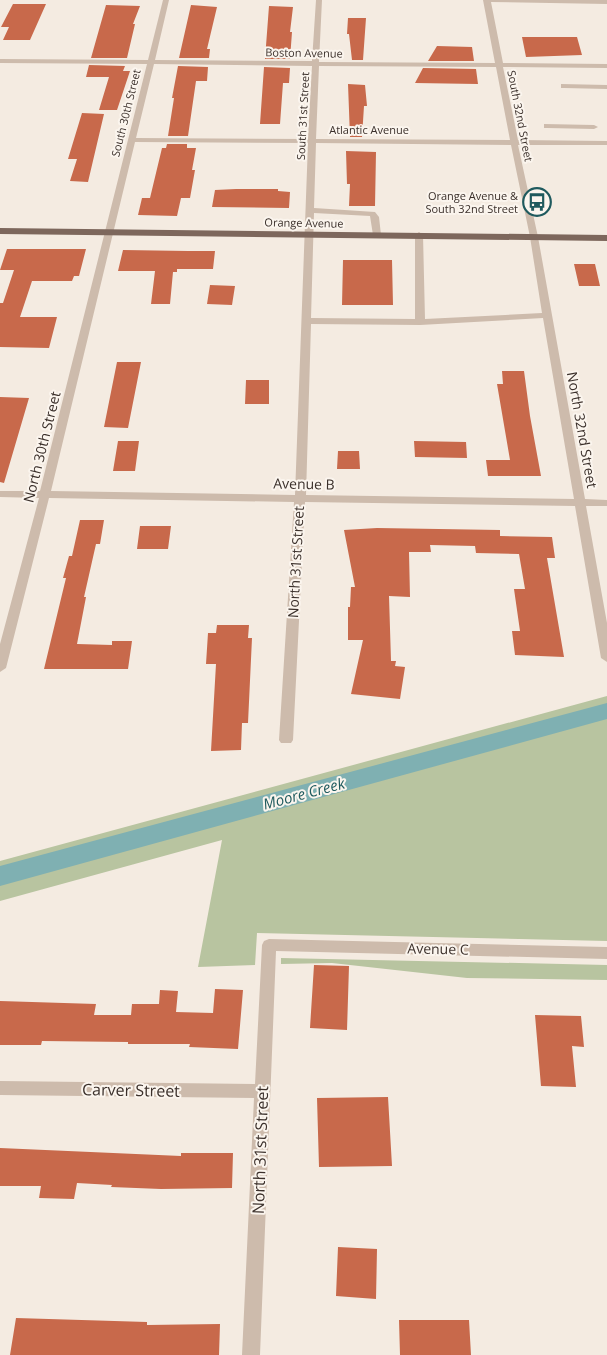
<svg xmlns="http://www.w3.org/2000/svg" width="607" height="1355" viewBox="0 0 607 1355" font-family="'Open Sans',sans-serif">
  <rect width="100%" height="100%" fill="#f4ebe1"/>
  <path fill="#b8c4a0" d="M607 696V941L257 933 255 965 198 967 222 840 0 901V861Z
    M281 958 607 965V980L467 978 332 963 281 964Z"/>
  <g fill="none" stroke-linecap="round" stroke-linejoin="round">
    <path fill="#7fb0b2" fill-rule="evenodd" d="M607 703V719L0 886V866Z"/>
  </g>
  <path fill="#c8694b" d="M13 4H46L30 40H3L9 27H1Z
    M106 5 140 6 133 24H135L127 58H91Z
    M191 5 217 7 207 49H210L209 58H179Z
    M269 6 293 7 290 32H292L290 59H265Z
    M348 18H366L363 60H352L349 34H347Z
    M522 37H577L582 55 526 57Z
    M437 46 472 47 474 61H428Z
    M89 65 125 66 123 71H130L117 110H99L109 77H86Z
    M178 66 208 67 207 81H196L188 136H168L174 98H172Z
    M264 67 290 68 289 83H283L280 124H260Z
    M423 68 476 69 478 84 415 83Z
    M348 84 365 85 367 106H364L362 137H350Z
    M82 113 104 114 88 182 70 181 77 159H68Z
    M167 144H187V148H196L192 170H195L190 198H181L177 216 138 215 142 198H150L162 148H166Z
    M346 151 376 152 375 206H349L350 184H347Z
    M236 189H278V191L290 192 289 208 212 207 215 190Z
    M7 249H86L79 276H74L72 281H32L20 317H57L49 348 0 347V303H3L14 270H0Z
    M123 250 188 251H215L213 269H177V272H173L170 304H151L155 271H118Z
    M343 260H392L393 305H342Z
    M574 264H595L600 286H579Z
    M210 285 235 286 232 305 207 304Z
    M117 362H141L128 428 104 427Z
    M502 371H524L530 416 541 476H488L486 460H510L497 384H503Z
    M246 380H269V404H245Z
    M0 397 29 398 4 483 0 482Z
    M118 441H139L135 471H113Z
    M414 441 466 442 467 458 415 457Z
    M338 451H359L360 469H337Z
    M80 520H104L100 544H96L84 597H86L77 644 112 645V641H132L128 669H44L66 578H63L69 556H72Z
    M140 526H171L168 549H137Z
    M377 528 500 530V536L552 537 555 558H547L564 657 515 655 512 631H520L514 589H525L519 554 476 553 475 546 430 545 431 552H409L410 597 389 596 391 661H396L395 666 405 667 400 699 351 694 363 640H348V607H350L351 587H355L344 530Z
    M217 625H249L248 638H252L248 723H242L241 750 211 751 216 664H206L208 633H216Z
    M314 965 349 966 347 1030 310 1028Z
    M215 989 243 990 238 1049 189 1047 190 1044H128V1042L42 1041 41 1045H0V1001L96 1004 94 1015H131L132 1004H159L160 990 178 991 176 1012 213 1013Z
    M535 1015 581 1016 584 1047 572 1046 576 1087 541 1086Z
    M388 1097 392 1166 319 1167 317 1098Z
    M0 1148 181 1156V1153H233L232 1188 161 1189 111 1187 112 1185 77 1183 74 1199 39 1198 41 1186H0Z
    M338 1247 377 1249 376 1299 336 1296Z
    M16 1318 147 1322V1325L220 1324 219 1355H10Z
    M399 1320H469L471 1355H400Z"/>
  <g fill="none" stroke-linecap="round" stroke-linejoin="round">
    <path fill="#cdbbac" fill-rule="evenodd" d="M163 0H169L155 60 312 61 316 0H322L319 62 495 63 483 0H607V4L491 2 503 63 607 64V68L503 67 518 140 607 141V145H518L538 237 585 499 607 500V506H586L607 623V662L601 658 575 506 305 502 293 740 291 743H281L279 740 294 502 49 498 6 668 0 672V644L39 498 0 497V491H40L147 64 0 63V59L148 60ZM154 64 312 66 308 139 136 138ZM319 66 496 67 510 140 316 139ZM135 142 308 143 295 495 51 491ZM316 143 511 145 530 237 542 313 425 319 423 235 419 232 415 235V319L311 318 314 213 370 216 373 235 377 238 381 235 379 217 375 212 314 208ZM543 318 574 499 306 495 311 324 420 325Z
      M561 84 607 85V89L564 88H561Z
      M544 124 594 125 598 127 594 129 547 128H544Z
      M269 939 607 947V959L276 951 260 1355H242L254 1098 0 1095V1081L255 1084 262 945 264 941Z"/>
    <path fill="#7d675c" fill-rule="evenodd" d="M0 228 607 235V241L0 234Z"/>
  </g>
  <defs>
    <symbol id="bus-ring" viewBox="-11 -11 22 22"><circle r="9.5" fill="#fbf5ee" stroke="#1f5a5e" stroke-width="1.5"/><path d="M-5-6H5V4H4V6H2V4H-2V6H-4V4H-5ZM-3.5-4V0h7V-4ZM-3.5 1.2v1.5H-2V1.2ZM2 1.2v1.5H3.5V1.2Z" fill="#1f5a5e"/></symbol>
  </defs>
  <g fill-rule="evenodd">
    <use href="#bus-ring" x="521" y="186" width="32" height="32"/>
  </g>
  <g text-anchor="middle" stroke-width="4" stroke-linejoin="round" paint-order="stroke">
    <g font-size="11" fill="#3b302b" stroke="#fbf5ee">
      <text transform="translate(304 53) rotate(1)" y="4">Boston Avenue</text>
      <text transform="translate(126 113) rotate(-76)" y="4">South 30th Street</text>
      <text transform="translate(303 116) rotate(-87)" y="4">South 31st Street</text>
      <text transform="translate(520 116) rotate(79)" y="4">South 32nd Street</text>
      <text x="369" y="134">Atlantic Avenue</text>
      <text transform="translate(304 223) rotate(1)" y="4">Orange Avenue</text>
    </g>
    <g font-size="11" fill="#3b302b" stroke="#fbf5ee" text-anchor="end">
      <text x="518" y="200">Orange Avenue &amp;<tspan x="518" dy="13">South 32nd Street</tspan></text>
    </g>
    <g font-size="14" fill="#3b302b" stroke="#fbf5ee">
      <text transform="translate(582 430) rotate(80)" y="5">North 32nd Street</text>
      <text transform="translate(42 447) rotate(-76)" y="5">North 30th Street</text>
      <text transform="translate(304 484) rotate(1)" y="5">Avenue B</text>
      <text transform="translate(296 562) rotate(-87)" y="5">North 31st Street</text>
      <text transform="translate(438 949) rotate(1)" y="5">Avenue C</text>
    </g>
    <g font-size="15" font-style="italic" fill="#1f5a5e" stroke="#fbf5ee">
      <text transform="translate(304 794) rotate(-15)" y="5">Moore Creek</text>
    </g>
    <g font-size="16" fill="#3b302b" stroke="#fbf5ee">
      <text transform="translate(131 1090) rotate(1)" y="6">Carver Street</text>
      <text transform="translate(260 1150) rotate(-88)" y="6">North 31st Street</text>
    </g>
  </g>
</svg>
